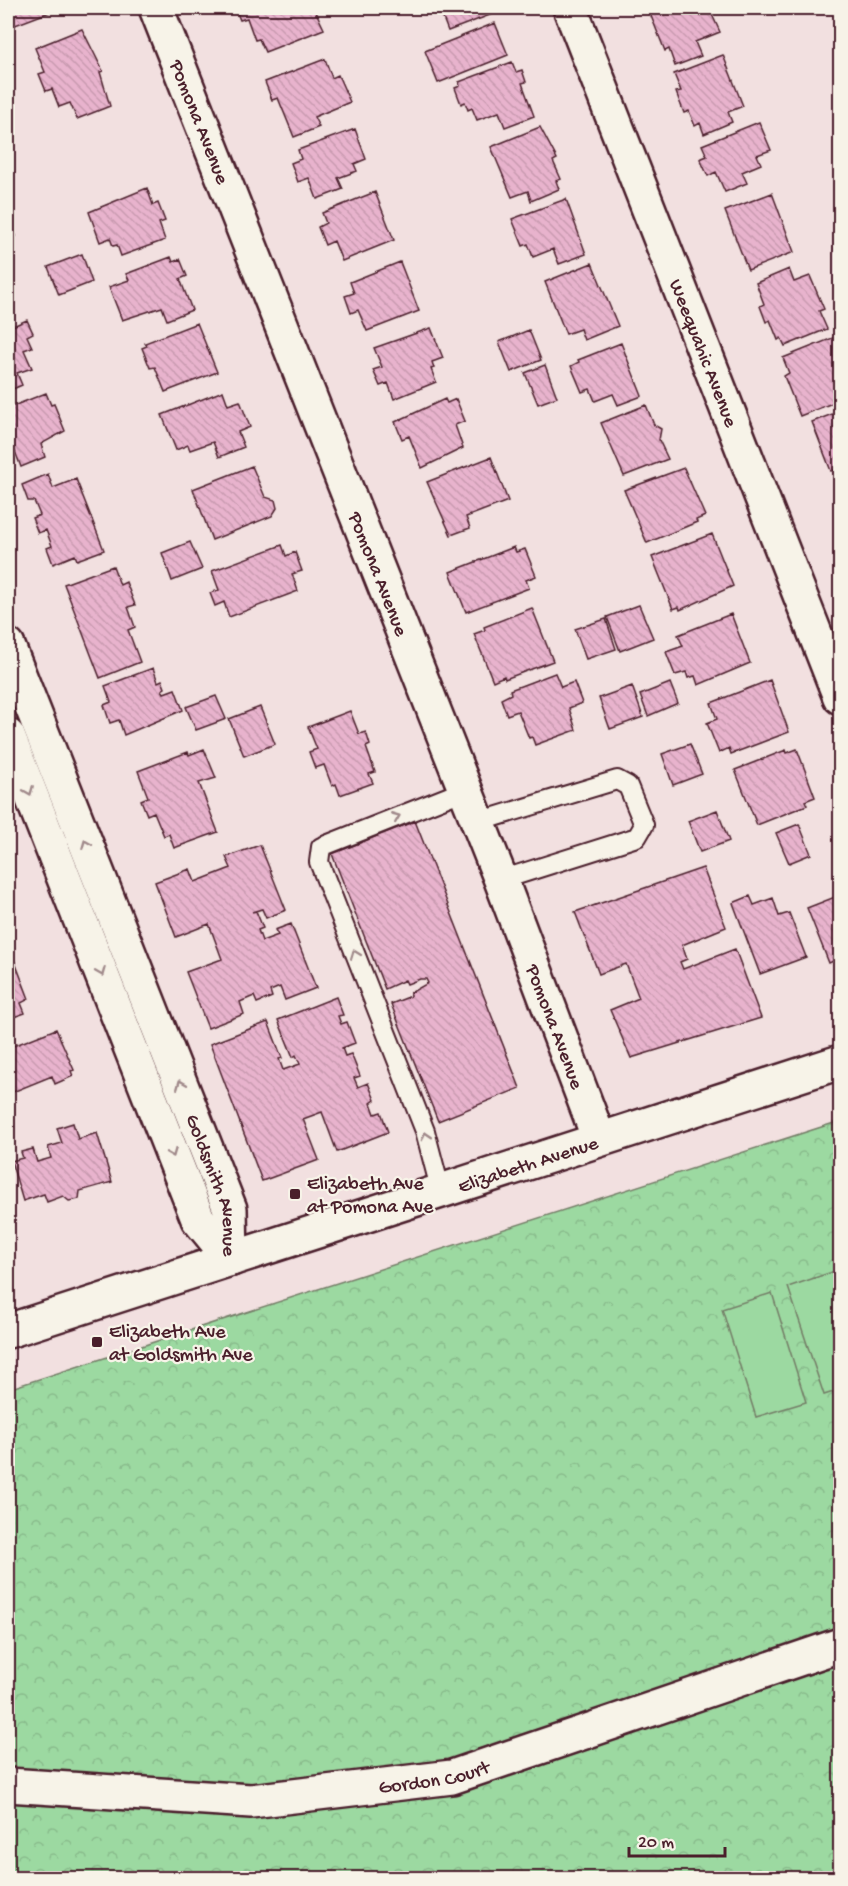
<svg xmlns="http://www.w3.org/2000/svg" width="848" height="1886" viewBox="0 0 848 1886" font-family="'Gochi Hand',sans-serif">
  <defs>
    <pattern id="park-crowns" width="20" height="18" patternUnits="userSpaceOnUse" patternTransform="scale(1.5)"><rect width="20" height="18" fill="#9cd9a1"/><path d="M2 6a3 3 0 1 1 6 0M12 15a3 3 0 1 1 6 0" fill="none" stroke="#88ba8b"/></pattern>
    <pattern id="building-back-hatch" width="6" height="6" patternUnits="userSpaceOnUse" patternTransform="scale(1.5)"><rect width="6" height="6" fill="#e8b3cd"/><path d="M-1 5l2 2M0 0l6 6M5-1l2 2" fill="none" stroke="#c89ab0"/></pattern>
  </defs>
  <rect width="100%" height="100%" fill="#f2e0e0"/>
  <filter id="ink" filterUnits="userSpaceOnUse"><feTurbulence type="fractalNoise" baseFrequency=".0167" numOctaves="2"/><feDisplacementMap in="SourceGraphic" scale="12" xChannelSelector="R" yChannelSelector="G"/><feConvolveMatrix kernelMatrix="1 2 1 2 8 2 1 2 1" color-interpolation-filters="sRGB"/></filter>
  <g filter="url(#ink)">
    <path fill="url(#park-crowns)" stroke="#737c66" stroke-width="1.5" d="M840 1121V1878H8V1389Z"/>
    <path fill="#9cd9a1" stroke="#737c66" stroke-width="1.5" d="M838 1270 840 1277V1390L824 1395 788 1287Z
      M772 1293 806 1402 756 1417 722 1309Z"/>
    <path fill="url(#building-back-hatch)" stroke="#4a1f2b" stroke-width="1.5" d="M8 8H60L10 27Z
      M235 8H314L324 29 265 52 259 39 255 40 247 18 240 20Z
      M439 8H493L495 13 448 31Z
      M658 8H709L720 32 695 42 701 56 675 66 669 49 665 51 649 11Z
      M495 23 508 55 438 83 425 51Z
      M82 29 103 71 100 72 110 106 77 119 70 103 59 107 52 89 46 91 39 74 45 72 35 48Z
      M723 55 743 106 728 112 732 122 704 134 700 123 695 126 689 111 684 113 676 92 681 91 674 74Z
      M325 59 332 78 338 75 350 102 314 117 319 127 294 137 278 98 272 100 265 82Z
      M512 62 516 72 522 70 526 82 522 83 534 116 505 127 499 112 477 120 472 108 468 110 465 102 461 104 455 88 460 86 459 82Z
      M8 63 13 77 8 79Z
      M759 122 771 150 757 155 761 164 742 172 747 183 725 192 716 172 708 176 700 159 707 156 702 145Z
      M540 127 557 159 553 161 561 179 556 181 559 189 531 201 528 191 512 197 491 147Z
      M355 129 366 159 354 164 357 171 338 178 343 189 317 199 309 178 298 182 291 163 301 159 298 150Z
      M147 188 153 205 158 203 165 221 159 223 165 240 121 256 117 245 113 246 110 238 100 242 89 212Z
      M375 192 394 240 342 261 334 241 325 245 318 227 326 223 322 213Z
      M772 193 794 252 748 270 725 211Z
      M566 199 586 254 559 264 553 249 533 257 528 244 523 246 512 219Z
      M10 221 16 236 8 239V222Z
      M840 246V264L835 248Z
      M82 254 92 282 59 295 48 267Z
      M171 257 173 262 180 259 187 276 180 279 192 310 167 320 162 307 122 320 109 287 129 280 126 274Z
      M400 262 419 311 367 331 358 310 351 313 345 296 354 293 350 282Z
      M592 263 618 326 584 340 580 329 566 334 545 282Z
      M789 269 794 282 810 276 824 309 819 311 827 329 785 346 781 338 778 340 770 320 766 322 760 306 764 304 756 283Z
      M27 320 33 333 27 336 32 347 24 350 32 368 17 373 22 385 8 391V328Z
      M197 323 217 372 165 392 155 367 150 368 142 348 147 346 145 343Z
      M431 328 443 358 432 362 434 368 431 369 436 382 394 399 388 383 380 386 373 370 382 367 374 348Z
      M529 330 541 360 511 372 499 342Z
      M840 335V400L800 416 784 376 789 373 783 358Z
      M621 343 642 396 618 405 613 394 595 401 590 389 582 392 571 366 579 362 578 360Z
      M545 365 557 397 538 404 525 373Z
      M223 391 228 405 240 401 250 427 238 432 244 447 219 457 213 442 190 450 188 445 176 450 162 415Z
      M46 393 51 405 54 404 65 431 41 444 45 457 21 467 11 441 8 442V408Z
      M445 399 447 403 456 399 465 421 455 425 463 448 422 468 409 436 402 439 395 422Z
      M646 405 654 425 661 429 659 440 668 459 624 476 601 423Z
      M840 411V468L831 471 812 422Z
      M491 457 508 501 466 517 470 528 451 535 427 482Z
      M252 466 265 497 275 500 277 508 272 516 212 540 193 489Z
      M684 468 705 516 696 520 697 522 647 543 624 490Z
      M48 474 53 488 76 479 104 550 77 560 75 555 53 564 47 548 52 546 46 530 38 533 32 518 40 515 34 501H28L22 485Z
      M712 534 733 586 680 610 679 607 673 609 652 557Z
      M190 542 202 569 172 581 162 553Z
      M282 545 286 556 295 552 302 571 292 574 298 591 229 617 224 602 215 606 210 593 219 590 212 571Z
      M514 547 516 552 525 549 536 576 526 580 529 588 466 612 450 572Z
      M113 566 120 585 126 582 135 605 128 607 135 627 128 630 140 662 100 678 64 584Z
      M639 605 653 638 620 651 607 617Z
      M532 608 553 661 505 679 504 676 493 681 474 634 485 630 484 627Z
      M731 614 750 663 698 685 695 676 688 678 686 672 675 675 666 652 683 646 678 635Z
      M606 619 616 649 586 659 575 629Z
      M153 668 158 682 162 680 165 688 162 690 164 693 175 689 183 710 124 735 119 720 110 723 104 705 111 702 105 686Z
      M555 673 561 687 574 682 582 703 569 708 576 730 535 745 532 737 529 738 518 711 507 715 501 699 511 694 510 690Z
      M770 680 789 732 731 754 729 748 719 753 707 723 717 719 711 703Z
      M670 683 678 703 648 716 640 695Z
      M632 686 643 717 610 729 599 698Z
      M216 696 226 719 196 730 186 707Z
      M260 707 275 744 244 756 229 719Z
      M350 711 359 734 366 732 370 745 366 747 375 772 369 774 373 783 340 795 336 784 332 786 324 765 315 768 309 752 317 749 308 727Z
      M690 744 702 774 673 785 662 754Z
      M204 749 216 778 199 783 218 832 174 848 169 834 164 836 154 812 147 815 141 800 148 797 138 771 188 752 189 755Z
      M797 749 815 797 805 801 807 805 757 825 735 770 786 750 787 753Z
      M717 810 729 841 700 852 688 821Z
      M415 821 520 1088 438 1121 391 1004 411 996 410 993 428 983 426 979H420L407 984 405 980 385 989 332 854Z
      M799 824 811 854 789 863 776 833Z
      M260 845 286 910 266 918 262 909 252 912 256 911 263 928 258 930 262 941 278 935 275 930 291 924 316 988 285 1000 280 987 270 991 272 997 257 1003 254 996 240 1002 244 1014 208 1028 186 972 222 959 209 924 176 937 155 882 190 869 195 882 231 868 226 857Z
      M703 868 726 927 682 945 687 959 680 962 683 969 735 949 761 1018 631 1058 610 1010 639 998 626 964 599 974 575 912Z
      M840 895V958L829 963 807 908Z
      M750 896 754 905 773 898 779 916 789 913 806 957 760 974 733 903Z
      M10 949 29 999 21 1003 25 1013 8 1019V950Z
      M336 997 343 1015 338 1016 341 1024 347 1022 355 1043 342 1048 345 1056 351 1054 360 1076 354 1078 358 1087 368 1083 375 1100 371 1103 375 1114 381 1112 388 1132 337 1152 322 1112 303 1119 319 1160 262 1181 210 1044 268 1022 282 1058 279 1059 283 1070 300 1064 296 1055 293 1057 278 1020Z
      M56 1029 74 1070 71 1071 73 1076 55 1084 52 1076 8 1094V1048Z
      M73 1123 78 1139 97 1133 112 1182 80 1191 79 1199 69 1201 63 1196 47 1202 44 1194 23 1201 11 1161 23 1158 21 1152 33 1149 37 1162 51 1158 48 1147 62 1143 57 1128Z"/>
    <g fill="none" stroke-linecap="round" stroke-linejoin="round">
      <defs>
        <path id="lane" d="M478 822 617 780 628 786 644 825 637 837 501 880
          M441 1192 425 1131 319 862 321 847 465 790"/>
        <g id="street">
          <path id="s1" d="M156 8 501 880 599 1139"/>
          <path id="s2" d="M570 8 840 697"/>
          <path id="s3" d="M8 646 230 1209 231 1259"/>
          <path d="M8 736 198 1219 231 1259"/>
          <path id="s4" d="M8 1785 251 1801 452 1777 840 1645"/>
        </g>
        <g id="secondary">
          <path id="s5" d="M8 1331 840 1062"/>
        </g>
      </defs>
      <use href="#lane" stroke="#4a1f2b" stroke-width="22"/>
      <use href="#street" stroke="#4a1f2b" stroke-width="38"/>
      <use href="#secondary" stroke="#4a1f2b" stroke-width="38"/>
      <use href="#lane" stroke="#f7f3e8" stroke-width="18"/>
      <use href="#street" stroke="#f7f3e8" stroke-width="33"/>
      <use href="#secondary" stroke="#f7f3e8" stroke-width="33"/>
    </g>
    <defs><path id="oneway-chevron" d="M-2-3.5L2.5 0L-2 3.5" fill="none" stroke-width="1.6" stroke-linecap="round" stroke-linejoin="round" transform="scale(1.5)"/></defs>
    <g stroke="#a0898a">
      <use href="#oneway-chevron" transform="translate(29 791) rotate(68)"/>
      <use href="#oneway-chevron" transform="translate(396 817) rotate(-22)"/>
      <use href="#oneway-chevron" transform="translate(86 844) rotate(-112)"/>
      <use href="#oneway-chevron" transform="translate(355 954) rotate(-111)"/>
      <use href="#oneway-chevron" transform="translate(101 972) rotate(68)"/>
      <use href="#oneway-chevron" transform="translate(181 1084) rotate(-112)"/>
      <use href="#oneway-chevron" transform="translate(426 1136) rotate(-107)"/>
      <use href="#oneway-chevron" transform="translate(172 1153) rotate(68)"/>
    </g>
  </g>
  <g fill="#4a1f2b" stroke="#f7f3e8" stroke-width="2">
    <rect x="289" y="1188" width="12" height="12" rx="3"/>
    <rect x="91" y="1336" width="12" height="12" rx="3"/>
  </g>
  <g text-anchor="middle" stroke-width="4.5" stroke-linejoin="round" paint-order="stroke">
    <g font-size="20" fill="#4a1f2b" stroke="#f7f3e8">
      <text dy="7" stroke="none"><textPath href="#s1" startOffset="122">Pomona Avenue</textPath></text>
      <text dy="7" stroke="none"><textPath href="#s2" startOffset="370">Weequahic Avenue</textPath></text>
      <text dy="7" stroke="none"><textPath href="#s1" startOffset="608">Pomona Avenue</textPath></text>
      <text dy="7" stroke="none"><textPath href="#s1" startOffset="1094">Pomona Avenue</textPath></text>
      <text dy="7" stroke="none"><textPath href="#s5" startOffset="546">Elizabeth Avenue</textPath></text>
      <text dy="7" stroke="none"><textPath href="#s3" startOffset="578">Goldsmith Avenue</textPath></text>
      <text dy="7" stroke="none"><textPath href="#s4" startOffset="428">Gordon Court</textPath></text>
    </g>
    <g font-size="20" fill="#4a1f2b" stroke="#f7f3e8" text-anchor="start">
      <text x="307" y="1189">Elizabeth Ave<tspan x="307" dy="23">at Pomona Ave</tspan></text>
      <text x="109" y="1337">Elizabeth Ave<tspan x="109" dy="23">at Goldsmith Ave</tspan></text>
    </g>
  </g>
  <rect width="848" height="1886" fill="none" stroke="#f7f3e8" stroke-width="30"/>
  <rect x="15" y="15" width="818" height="1856" fill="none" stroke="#4a1f2b" stroke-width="2" filter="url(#ink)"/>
  <path d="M629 1847v9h96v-9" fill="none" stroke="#4a1f2b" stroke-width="3"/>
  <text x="638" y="1847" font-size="18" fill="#4a1f2b" stroke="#f7f3e8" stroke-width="4.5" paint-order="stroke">20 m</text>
</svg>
